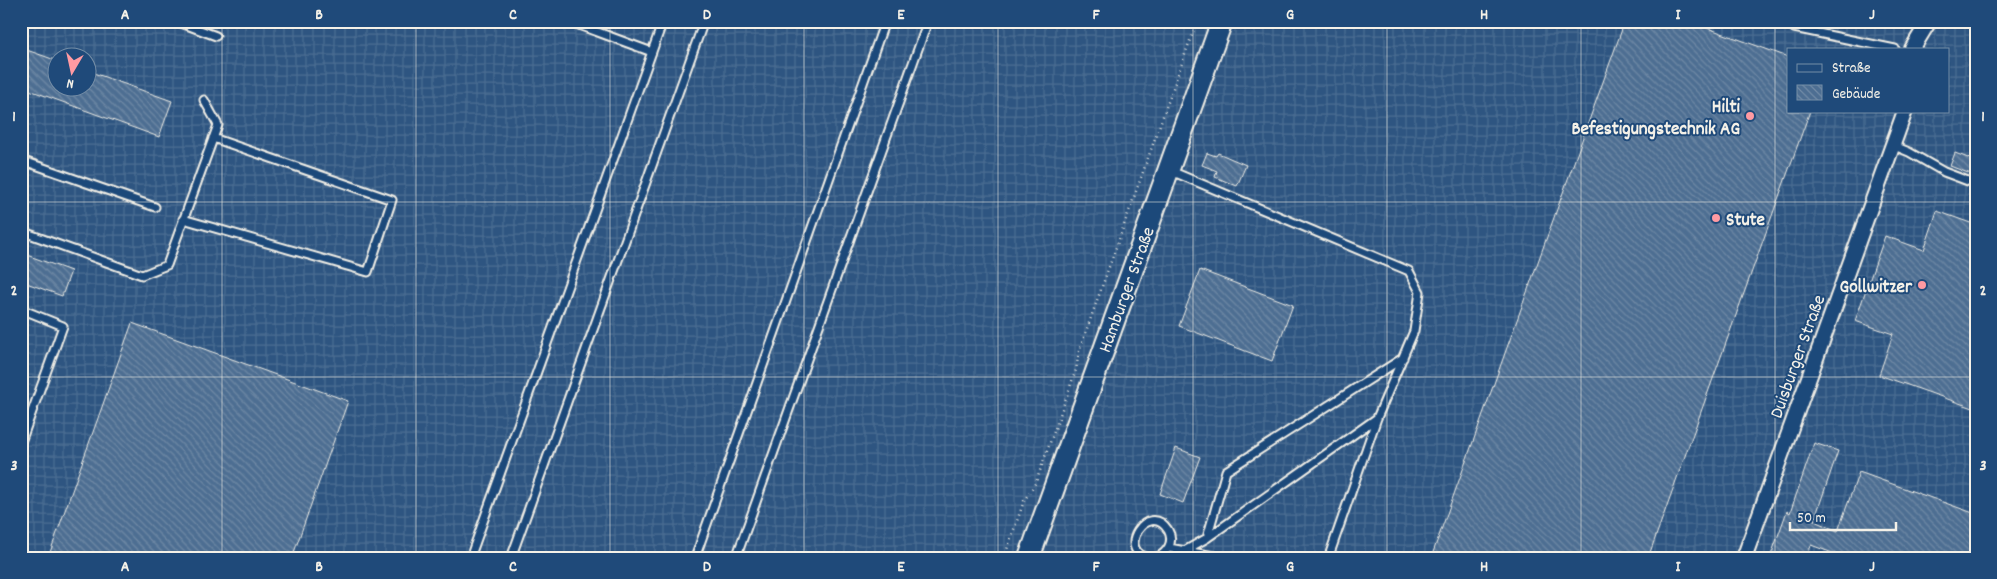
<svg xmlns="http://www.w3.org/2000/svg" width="1997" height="579" viewBox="0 0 1997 579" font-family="Dekko,sans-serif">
  <defs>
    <pattern id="industrial-grid" width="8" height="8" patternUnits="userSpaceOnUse" patternTransform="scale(1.25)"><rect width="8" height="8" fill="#2d5581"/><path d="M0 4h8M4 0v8" fill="none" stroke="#4c6e93"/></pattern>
    <pattern id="building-back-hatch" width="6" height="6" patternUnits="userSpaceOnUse" patternTransform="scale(1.25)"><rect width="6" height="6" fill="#4d6e92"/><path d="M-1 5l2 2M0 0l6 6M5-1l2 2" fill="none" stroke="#708aa6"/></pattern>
  </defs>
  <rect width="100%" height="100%" fill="#1f4a7a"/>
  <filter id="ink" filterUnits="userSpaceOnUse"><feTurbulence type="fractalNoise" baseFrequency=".02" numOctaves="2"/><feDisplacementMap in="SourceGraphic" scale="10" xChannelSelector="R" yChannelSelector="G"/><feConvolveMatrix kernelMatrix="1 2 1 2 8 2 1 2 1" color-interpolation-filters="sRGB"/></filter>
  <g filter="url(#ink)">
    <path fill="url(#industrial-grid)" fill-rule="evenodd" d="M21 21H1976V558H21ZM1788 49H1948V111H1788ZM58 58H88V88H58Z"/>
    <path fill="url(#building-back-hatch)" stroke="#f4f1e8" d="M1625 21H1688L1788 57V111H1810L1648 558H1431Z
      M21 48 58 61V88H88V71L172 101 159 137 21 87Z
      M1207 153 1216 156 1218 153 1246 165 1237 186 1215 177 1217 171 1202 165Z
      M1955 153 1976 161V176L1950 166Z
      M1937 211 1976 225V409L1879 375 1893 334 1855 321 1885 236 1924 250Z
      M21 253 71 271 62 296 21 281Z
      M1200 270 1293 305 1272 361 1179 326Z
      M132 323 348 401 292 558H48Z
      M1814 443 1838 451 1814 521 1838 531 1859 472 1976 514V558H1846L1811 545 1807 558H1770L1787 511 1790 513Z
      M1176 448 1200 457 1183 503 1160 494Z"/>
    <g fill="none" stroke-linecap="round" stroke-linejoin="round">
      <defs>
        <path id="lane" d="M176 21 216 36
          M568 21 652 52
          M1794 28 1895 49
          M1892 145 1909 152 1944 172 1976 184
          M21 160 155 207
          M1171 171 1409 271 1420 292 1414 331 1377 418 1329 556 1326 558
          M183 219 368 272 392 200 213 138
          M21 231 142 275 167 265 218 125 204 100
          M21 309 63 326 21 442
          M1207 538 1226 471 1403 358
          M1169 548 1225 558
          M1186 550 1207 538 1377 418
          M470 558 663 21
          M511 558 704 21
          M695 558 885 21
          M736 558 928 21
          M1151 558C1113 554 1148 499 1168 530 1175 542 1167 553 1156 558"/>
        <path id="street" d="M1912 49 1929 21
          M1744 558 1905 111"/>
        <path id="secondary" d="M1029 558 1222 21"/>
      </defs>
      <use href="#lane" stroke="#f4f1e8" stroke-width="11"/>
      <use href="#street" stroke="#f4f1e8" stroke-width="18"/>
      <use href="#secondary" stroke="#f4f1e8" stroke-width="24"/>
      <path stroke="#f4f1e8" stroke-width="2.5" stroke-dasharray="1 4" stroke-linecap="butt" d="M1004 558 1024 501 1036 482 1076 370 1079 351 1197 21"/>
      <use href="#lane" stroke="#1f4a7a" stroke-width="7"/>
      <use href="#street" stroke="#1f4a7a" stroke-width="14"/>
      <use href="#secondary" stroke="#1f4a7a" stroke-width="20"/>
    </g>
  </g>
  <path fill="none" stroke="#f4f1e8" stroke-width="1" stroke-opacity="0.55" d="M222 21V558M416 21V558M610 21V558M804 21V558M998 21V558M1193 21V558M1387 21V558M1581 21V558M1775 21V558M21 202H1976M21 377H1976"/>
  <g fill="#ff9aa2" stroke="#1f4a7a" stroke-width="2">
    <circle cx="1750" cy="116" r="5"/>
    <circle cx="1716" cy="218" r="5"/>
    <circle cx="1922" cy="285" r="5"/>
  </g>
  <g text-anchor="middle" stroke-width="4" stroke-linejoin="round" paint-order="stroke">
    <g font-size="19" font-weight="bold" fill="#f4f1e8" stroke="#1f4a7a" text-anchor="end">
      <text x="1740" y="112">Hilti<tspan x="1740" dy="22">Befestigungstechnik AG</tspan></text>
      <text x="1726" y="225" text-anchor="start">Stute</text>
      <text x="1912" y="292">Gollwitzer</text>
    </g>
    <g font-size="19" fill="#f4f1e8" stroke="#1f4a7a">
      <text transform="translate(1125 289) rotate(-70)" y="7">Hamburger Straße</text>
      <text transform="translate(1796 356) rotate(-70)" y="7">Duisburger Straße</text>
    </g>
  </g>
  <rect width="1997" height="579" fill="none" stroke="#1f4a7a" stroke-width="55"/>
  <rect x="1787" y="48" width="162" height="65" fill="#1f4a7a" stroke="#748da6"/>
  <rect x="1797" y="64" width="25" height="8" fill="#1f4a7a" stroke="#748da6"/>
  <text x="1832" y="72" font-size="15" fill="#f4f1e8">Straße</text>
  <rect x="1797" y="85" width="25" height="15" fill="url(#building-back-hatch)" stroke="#748da6"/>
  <text x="1832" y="98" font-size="15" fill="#f4f1e8">Gebäude</text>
  <g transform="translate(72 72) rotate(189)"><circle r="24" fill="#1f4a7a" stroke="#748da6"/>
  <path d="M0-4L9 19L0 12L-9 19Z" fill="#ff9aa2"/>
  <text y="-8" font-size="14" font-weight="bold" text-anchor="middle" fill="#f4f1e8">N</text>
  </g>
  <path d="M1790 522v8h106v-8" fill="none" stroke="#f4f1e8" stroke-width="2.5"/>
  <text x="1797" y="522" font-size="15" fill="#f4f1e8" stroke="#1f4a7a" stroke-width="4" paint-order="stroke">50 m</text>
  <rect x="28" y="28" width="1942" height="524" fill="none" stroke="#f4f1e8" stroke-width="2"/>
  <g font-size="16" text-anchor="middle" font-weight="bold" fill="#f4f1e8">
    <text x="125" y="19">A</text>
    <text x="319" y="19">B</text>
    <text x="513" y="19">C</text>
    <text x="707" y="19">D</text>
    <text x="901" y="19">E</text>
    <text x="1096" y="19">F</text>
    <text x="1290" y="19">G</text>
    <text x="1484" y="19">H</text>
    <text x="1678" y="19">I</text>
    <text x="1872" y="19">J</text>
    <text x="14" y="121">1</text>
    <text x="1983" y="121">1</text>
    <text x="14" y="295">2</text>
    <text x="1983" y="295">2</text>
    <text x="14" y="470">3</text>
    <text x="1983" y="470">3</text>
    <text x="125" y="571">A</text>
    <text x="319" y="571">B</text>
    <text x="513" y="571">C</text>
    <text x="707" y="571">D</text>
    <text x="901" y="571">E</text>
    <text x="1096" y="571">F</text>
    <text x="1290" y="571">G</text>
    <text x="1484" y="571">H</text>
    <text x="1678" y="571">I</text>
    <text x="1872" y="571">J</text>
  </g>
</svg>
